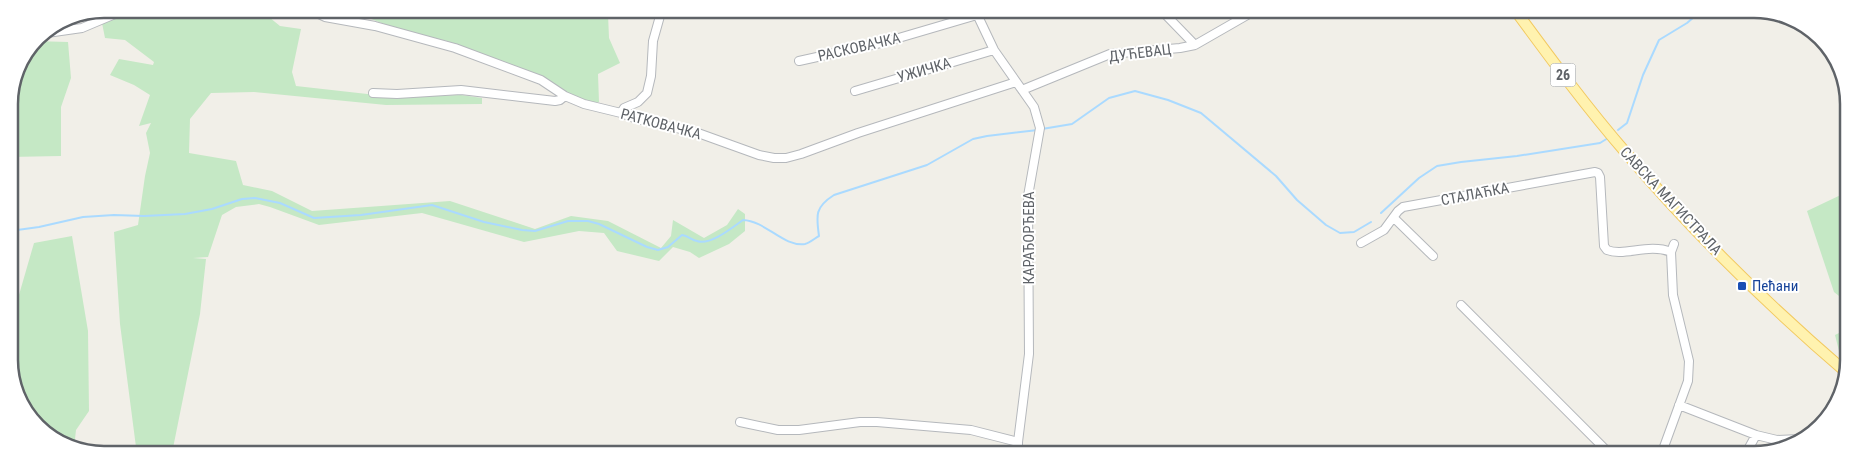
<svg xmlns="http://www.w3.org/2000/svg" width="1858" height="464" viewBox="0 0 1858 464" font-family="'Roboto Condensed',sans-serif">
  <rect width="100%" height="100%" fill="#f1efe8"/>
  <path fill="#c5e8c5" d="M127 9H208L219 12 242 13 252 9H259L280 26 301 29 292 72 296 86 394 97 461 95 482 98V104L386 105 254 92 211 93 190 119 189 153 236 161 243 185 272 191 312 211 450 201 535 229 571 216 608 221 661 248 671 236 673 220 704 238 727 225 738 209 745 214V231L729 244 699 258 690 252 673 247 659 261 617 251 604 233 579 231 524 242 422 213 319 225 270 207 259 204 236 207 222 215 208 257 193 258 206 259 200 314 172 453H149L136 447 120 324 114 232 138 225 145 176 150 153 146 133 151 123 139 126 150 95 134 85 110 75 119 59 153 65 154 62 125 40 105 38 102 23Z
    M408 9 450 13 463 9H615L608 14 609 38 620 63 598 74 599 102 594 103 578 98 517 67 447 41 400 30 366 17Z
    M679 9H719L709 17Z
    M34 41 68 42 71 78 61 107V156L9 157V97Z
    M1847 192V311L1844 300 1834 292 1807 211Z
    M72 236 88 331 89 411 76 430 74 448 37 428 11 379 10 326 34 243Z
    M1847 329V357L1839 351 1835 335Z"/>
  <g fill="none" stroke-linecap="round" stroke-linejoin="round">
    <path stroke="#aadaff" stroke-width="2" d="M1042 129 1072 124 1109 98 1135 91 1168 100 1201 113 1276 176 1297 200 1326 225 1340 233 1354 232 1371 222
      M1618 130 1627 123 1643 75 1659 40 1687 23 1701 11
      M1381 213 1419 178 1437 166 1461 162 1517 156 1600 143 1608 138
      M10 231 39 227 83 217 114 215 144 216 185 214 212 209 242 199 255 198 280 203 314 218 361 215 432 205 484 222 522 230 535 231 568 221H588L599 224 647 247 658 250 668 247 682 235C688 236 692 240 697 241 710 246 733 227 743 220 766 221 783 247 805 244 810 243 815 238 819 236 816 215 815 207 834 195L927 165 973 139 987 136 1038 130"/>
    <defs>
      <path id="minor" d="M308 9 325 17 375 26 455 48 541 80 565 96 584 104 621 113 637 119 698 133 759 155 774 158H786L801 154 858 133 1016 82
        M975 10 994 50 1034 107 1040 128 1028 196 1029 354 1018 442V454
        M1161 10 1195 45
        M40 34 82 28 127 9
        M799 61 885 42 977 15
        M1022 90 1110 54 1180 48 1195 45 1256 10
        M855 91 994 50
        M373 93 397 94 461 90 555 101 560 100 565 96
        M621 113 624 108 638 102 647 93 651 76 653 41 662 9
        M1394 218 1433 256
        M1361 243 1384 230 1398 211 1403 207 1595 172 1598 173 1600 177 1604 246 1607 250C1624 257 1648 243 1671 252
        M1461 305 1611 455
        M1679 405 1756 435 1777 440 1799 439
        M740 422 778 430H799L860 422H877L971 430 1018 442
        M1661 455 1688 381 1689 361 1673 295 1671 252 1674 244
        M1745 455 1756 435"/>
      <path id="major" d="M1515 10C1551 59 1587 108 1627 154 1694 233 1769 306 1847 373"/>
    </defs>
    <use href="#minor" stroke="#b5b8bc" stroke-width="10"/>
    <use href="#major" stroke="#f2c960" stroke-width="12"/>
    <use href="#minor" stroke="#fff" stroke-width="8"/>
    <use href="#major" stroke="#fff2af" stroke-width="10"/>
  </g>
  <rect fill="#1a4fb4" stroke="#fff" stroke-width="2" x="1737" y="281" width="10" height="10" rx="2.5"/>
  <g text-anchor="middle" stroke-width="4" stroke-linejoin="round" paint-order="stroke">
    <rect fill="#fff" stroke="#8f9295" stroke-width="1" x="1550.5" y="63.5" width="25" height="23" rx="4"/>
    <g font-size="14" font-weight="bold" fill="#5f6368">
      <text x="1563" y="80">26</text>
    </g>
    <g font-size="15" fill="#5f6368" stroke="#fff">
      <text transform="translate(859 47) rotate(-13)" y="5">РАСКОВАЧКА</text>
      <text transform="translate(1140 53) rotate(-7)" y="5">ДУЋЕВАЦ</text>
      <text transform="translate(924 70) rotate(-16)" y="5">УЖИЧКА</text>
      <text transform="translate(661 124) rotate(15)" y="5">РАТКОВАЧКА</text>
      <text transform="translate(1475 194) rotate(-11)" y="5">СТАЛАЋКА</text>
      <text transform="translate(1671 201) rotate(47)" y="5">САВСКА МАГИСТРАЛА</text>
      <text transform="translate(1029 238) rotate(-90)" y="5">КАРАЂОРЂЕВА</text>
    </g>
    <g font-size="15" fill="#164399" stroke="#fff" text-anchor="start">
      <text x="1752" y="291">Пећани</text>
    </g>
  </g>
  <path d="M0 0H1858V464H0ZM104 18H1754A86 86 0 0 1 1840 104V360A86 86 0 0 1 1754 446H104A86 86 0 0 1 18 360V104A86 86 0 0 1 104 18Z" fill="#fff" fill-rule="evenodd"/>
  <path fill="none" stroke="#5f6368" stroke-width="2.5" d="M104 18H1754A86 86 0 0 1 1840 104V360A86 86 0 0 1 1754 446H104A86 86 0 0 1 18 360V104A86 86 0 0 1 104 18Z"/>
</svg>
